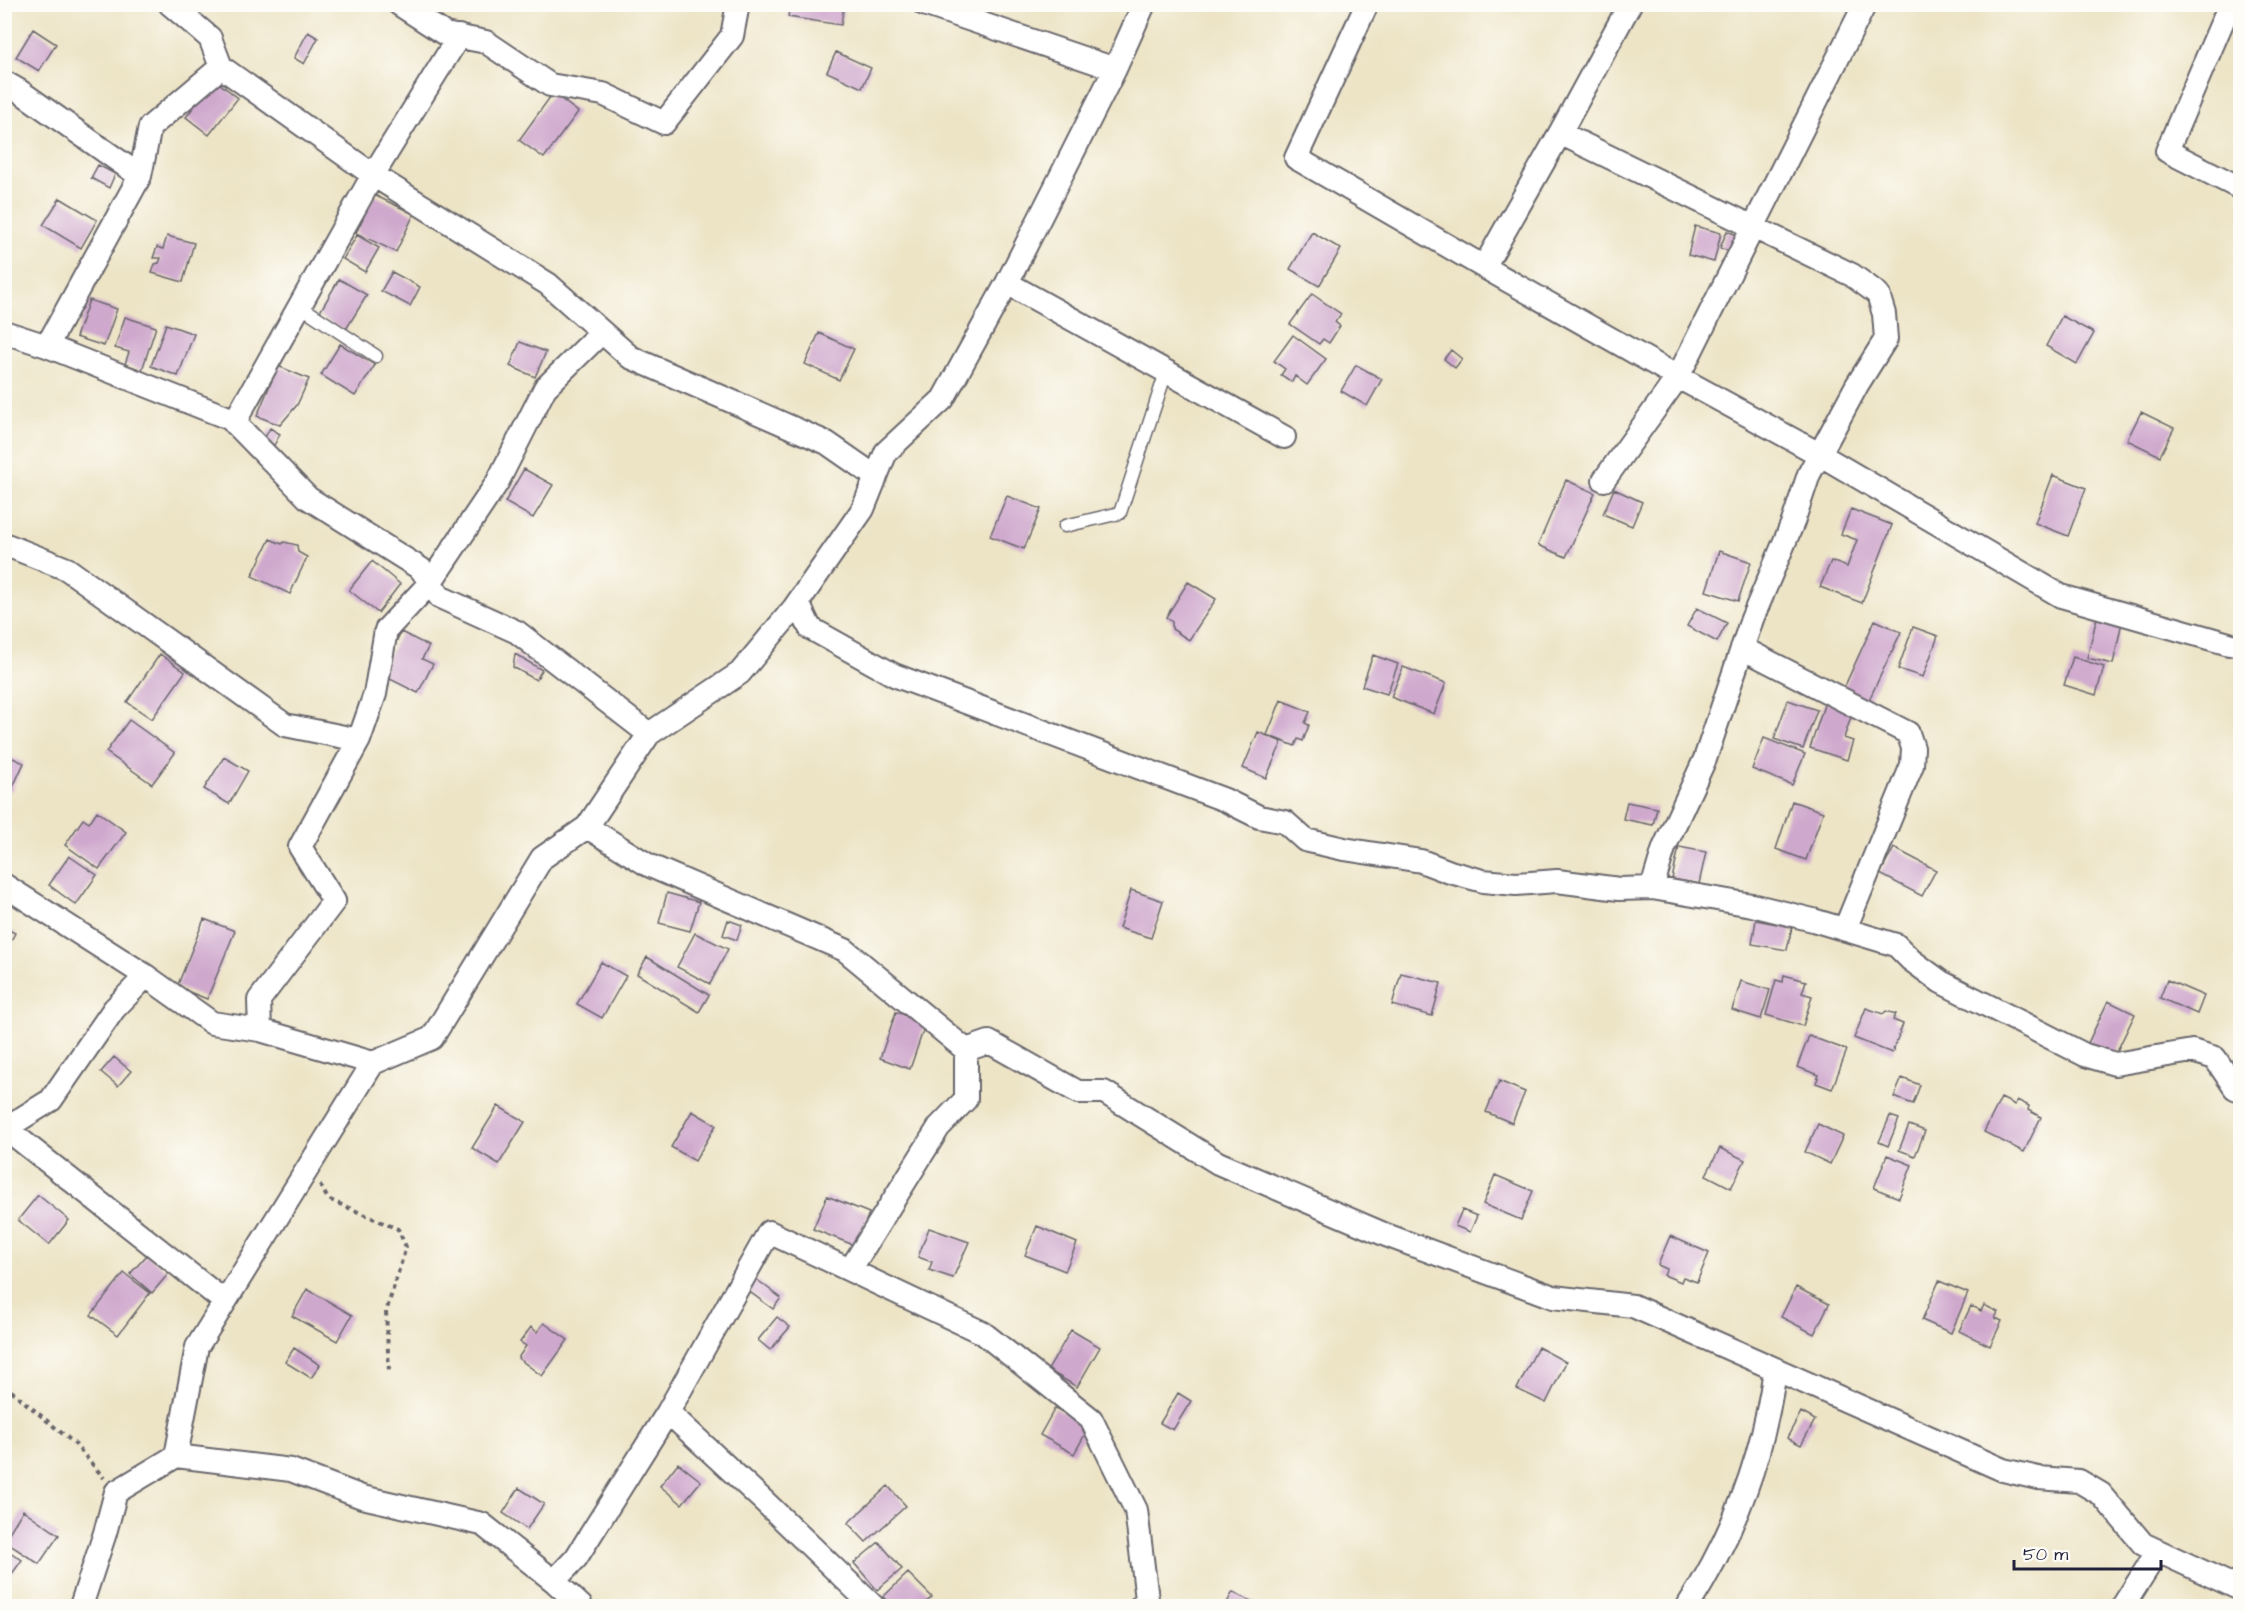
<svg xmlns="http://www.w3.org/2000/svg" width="2245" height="1611" viewBox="0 0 2245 1611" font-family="'Architects Daughter',sans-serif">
  <rect width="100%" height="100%" fill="#fdfcf7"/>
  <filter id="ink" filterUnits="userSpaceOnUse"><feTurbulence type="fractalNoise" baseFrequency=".0167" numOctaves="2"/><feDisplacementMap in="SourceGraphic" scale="12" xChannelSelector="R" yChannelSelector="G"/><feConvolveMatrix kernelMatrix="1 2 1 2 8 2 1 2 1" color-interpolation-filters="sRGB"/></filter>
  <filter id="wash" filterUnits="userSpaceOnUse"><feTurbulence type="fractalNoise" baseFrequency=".008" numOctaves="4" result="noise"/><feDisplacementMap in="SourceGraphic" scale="24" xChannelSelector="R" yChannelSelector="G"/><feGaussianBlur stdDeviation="1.35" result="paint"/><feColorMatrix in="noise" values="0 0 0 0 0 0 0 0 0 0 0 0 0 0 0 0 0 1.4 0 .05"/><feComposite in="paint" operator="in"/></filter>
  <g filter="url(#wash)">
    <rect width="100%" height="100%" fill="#ede4c6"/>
    <g id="blocks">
      <path fill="#cfa8cd" d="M790 4H844L841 25 788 17Z
        M33 29 56 44 39 71 16 57Z
        M308 32 318 38 304 64 294 58Z
        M836 52 871 68 862 88 827 72Z
        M215 80 238 98 209 135 186 117Z
        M553 93 578 112 544 158 519 140Z
        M98 165 115 174 109 188 91 178Z
        M374 195 414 214 396 252 356 233Z
        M60 198 97 220 81 248 43 225Z
        M1695 226 1721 233 1714 262 1688 255Z
        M1727 231 1737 235 1731 252 1720 248Z
        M1312 232 1341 249 1319 286 1290 269Z
        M357 235 379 248 365 272 343 259Z
        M167 236 194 243 183 282 152 273 155 264 159 263 161 258H153L157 247 163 249Z
        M392 272 420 287 410 306 381 291Z
        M339 279 367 295 345 331 318 315Z
        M1312 294 1341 314 1335 322 1340 326 1329 343 1323 339 1319 344 1290 324Z
        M89 300 117 309 104 346 76 337Z
        M2062 316 2094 333 2077 364 2046 346Z
        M125 317 156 327 142 370 125 364 129 352 115 348Z
        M166 324 194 334 178 376 151 366Z
        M819 333 854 349 839 380 805 364Z
        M1293 335 1326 359 1307 385 1295 376 1292 382 1281 375 1285 369 1274 361Z
        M520 342 546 352 535 377 510 366Z
        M340 344 375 365 355 396 321 375Z
        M1451 350 1462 359 1455 368 1444 359Z
        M1356 365 1382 379 1367 406 1341 391Z
        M278 366 309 379 297 405 280 425 257 416Z
        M2141 412 2174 428 2160 456 2127 440Z
        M270 428 280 434 272 449 262 443Z
        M524 469 553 485 533 518 505 502Z
        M2053 475 2086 488 2068 536 2035 523Z
        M1566 480 1595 493 1566 557 1538 545Z
        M1614 489 1642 502 1632 526 1603 514Z
        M1007 496 1041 509 1024 549 990 536Z
        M1851 509 1892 525 1862 603 1820 587 1831 561 1847 567 1857 540 1841 534Z
        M270 539 282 544 284 542 297 545 298 552 307 557 290 594 252 576Z
        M1719 551 1751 562 1738 601 1706 591Z
        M372 561 400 584 378 613 349 590Z
        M1188 582 1216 599 1189 640 1172 629V622L1166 617Z
        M1697 608 1727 623 1717 642 1687 626Z
        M2097 617 2122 622 2113 664 2087 658Z
        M1875 620 1901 632 1868 702 1843 690Z
        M1913 627 1938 636 1923 677 1898 669Z
        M401 632 429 646 422 659 433 664 418 693 380 674Z
        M160 654 185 672 152 719 127 702Z
        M515 654 542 670 536 680 513 667Z
        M1373 655 1398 664 1387 694 1362 686Z
        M2073 657 2104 667 2096 695 2064 685Z
        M1403 667 1446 683 1434 714 1391 697Z
        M1281 700 1310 712 1305 723 1309 725 1303 741 1298 739 1295 746 1267 735Z
        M1788 700 1817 710 1803 749 1774 739Z
        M1825 702 1853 711 1844 738 1853 741 1847 760 1810 748Z
        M129 720 175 753 152 784 106 752Z
        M1258 732 1282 742 1266 778 1243 768Z
        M1764 738 1805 754 1792 785 1752 769Z
        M4 754 24 763 11 791 4 788Z
        M224 757 248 771 229 804 204 789Z
        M1792 801 1823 812 1806 860 1776 849Z
        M1627 802 1657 808 1653 825 1623 819Z
        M97 811 126 832 99 869 65 845 83 819 89 823Z
        M1679 847 1706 852 1699 884 1672 879Z
        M1894 848 1936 870 1922 896 1880 874Z
        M69 856 97 875 76 905 49 885Z
        M1131 890 1163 901 1151 938 1119 928Z
        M667 893 699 902 690 931 659 923Z
        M204 919 235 931 207 999 177 987Z
        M728 920 742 925 737 940 723 935Z
        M1756 920 1792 927 1787 950 1752 944Z
        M5 928 15 933 5 952Z
        M695 933 728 949 710 984 677 967Z
        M647 957 709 995 699 1012 637 974Z
        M601 962 626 976 602 1018 577 1004Z
        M1401 973 1441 983 1432 1016 1392 1005Z
        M1784 975 1806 981 1802 993 1812 996 1803 1026 1766 1015 1776 980 1783 982Z
        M2167 980 2204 996 2197 1014 2160 998Z
        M1741 981 1770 990 1761 1019 1732 1010Z
        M2108 1001 2135 1014 2115 1055 2088 1043Z
        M1866 1008 1883 1014 1886 1011 1896 1014 1893 1020 1903 1024 1892 1053 1854 1038Z
        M896 1012 926 1022 910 1069 880 1058Z
        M1809 1036 1847 1050 1832 1089 1816 1083 1819 1075 1797 1067Z
        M114 1057 131 1071 118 1086 101 1072Z
        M1902 1078 1920 1085 1913 1104 1894 1097Z
        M1499 1081 1525 1092 1512 1123 1486 1112Z
        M2001 1098 2015 1105 2017 1100 2029 1106 2028 1110 2041 1117 2024 1152 1984 1132Z
        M498 1106 525 1122 499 1164 472 1148Z
        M692 1111 716 1125 695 1161 671 1147Z
        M1890 1116 1899 1119 1888 1146 1879 1142Z
        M1818 1124 1843 1136 1830 1164 1805 1152Z
        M1909 1125 1925 1131 1915 1156 1899 1150Z
        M1720 1148 1745 1160 1731 1188 1706 1175Z
        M1887 1155 1912 1165 1899 1198 1874 1188Z
        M1495 1175 1533 1191 1521 1220 1483 1204Z
        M38 1195 69 1220 49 1245 18 1220Z
        M827 1196 869 1213 856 1246 813 1229Z
        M1462 1210 1477 1216 1470 1232 1455 1226Z
        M1037 1226 1077 1243 1065 1271 1025 1255Z
        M929 1228 969 1242 953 1278 929 1270 932 1262 918 1257Z
        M1670 1236 1709 1253 1697 1282 1683 1277 1681 1282 1664 1275 1667 1269 1658 1265Z
        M147 1255 169 1273 152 1293 130 1274Z
        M124 1273 150 1293 118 1335 91 1315Z
        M756 1279 781 1298 773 1309 747 1290Z
        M1939 1281 1968 1293 1951 1333 1922 1320Z
        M1796 1287 1829 1304 1814 1334 1781 1317Z
        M307 1289 352 1315 337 1341 292 1316Z
        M1984 1305 1998 1312 1995 1318 2002 1321 1990 1346 1959 1331 1971 1306 1981 1311Z
        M777 1317 790 1327 770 1350 758 1340Z
        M544 1323 568 1340 542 1376 518 1358 526 1346 520 1342 531 1327 537 1332Z
        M1071 1330 1100 1347 1077 1387 1048 1370Z
        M1538 1347 1566 1362 1546 1403 1517 1389Z
        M294 1348 320 1365 311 1378 285 1362Z
        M1178 1393 1191 1401 1173 1430 1160 1423Z
        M1055 1408 1089 1427 1074 1454 1040 1435Z
        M1801 1412 1815 1420 1801 1445 1787 1438Z
        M678 1463 701 1481 682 1504 660 1486Z
        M888 1486 906 1506 866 1542 848 1523Z
        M519 1488 544 1504 527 1529 503 1513Z
        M23 1510 59 1535 39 1564 4 1541Z
        M879 1542 902 1569 877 1590 854 1563Z
        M4 1548 22 1560 4 1585Z
        M908 1573 932 1597 922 1606H892L883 1597Z
        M1233 1592 1261 1606H1225Z"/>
    </g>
  </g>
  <g filter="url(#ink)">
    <use href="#blocks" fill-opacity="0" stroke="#69666c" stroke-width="1.5"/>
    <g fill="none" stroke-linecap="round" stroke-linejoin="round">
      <defs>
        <path id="lane" d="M300 306 376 356
          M1065 526 1120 513 1166 372"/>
        <path id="street" d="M170 4 210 38 221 67 373 175 548 284 630 357 827 443 876 477
          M399 4 445 34 486 42 550 85 603 94 664 123 732 36 738 4
          M924 4 1115 69
          M1367 4 1296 158 1484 267 1560 133 1852 275 1878 294 1884 314 1886 339 1857 385 1809 474 1793 522 1752 619 1705 759 1664 848 1652 888
          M1865 4 1678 377 1819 454 2061 596 2229 644
          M2230 4 2167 151 2240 188
          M4 82 18 90 140 176
          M1560 133 1630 4
          M1484 267 1678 377 1604 480
          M1007 283 1284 437
          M4 332 47 346 231 419 308 498 421 569 440 597 517 632 649 734
          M47 346 140 176 150 127 221 67
          M234 423 373 175 459 36
          M4 544 67 569 285 725 359 740
          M798 603 810 628 894 675 1225 800 1259 817 1285 822 1305 840 1344 849 1421 861 1450 872 1483 881 1516 884 1557 881 1619 889 1652 888 1752 905 1813 920 1896 945 1911 960 1941 982 2085 1055 2115 1064 2192 1051 2215 1058 2235 1088 2240 1090
          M1742 648 1908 733 1913 748 1912 765 1845 929
          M587 827 648 865 845 950 966 1050 989 1042 1078 1092H1104L1218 1163 1386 1235 1553 1297 1633 1306 2003 1470 2038 1478 2079 1481 2101 1494 2143 1544 2240 1589
          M4 885 146 976
          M260 1030 259 1000 334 901 300 847 359 740 375 694 386 630 430 583 497 483 545 388 602 332
          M4 1127 225 1302
          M6 1128 51 1100 114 1009 146 976 212 1023 260 1030 373 1063
          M850 1270 939 1127 966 1099V1050
          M668 1412 766 1503 873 1606
          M176 1456 197 1347 373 1063 432 1038 542 858 587 827 649 734 740 673 794 608 863 509 886 452 943 399 1007 283 1115 69 1144 4
          M554 1581 576 1558 668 1412 769 1232 983 1333 1091 1419 1136 1510 1147 1599 1141 1606
          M81 1606 105 1533 116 1492 176 1456 291 1470 362 1497 482 1524 554 1581 581 1606
          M1688 1606C1734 1534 1764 1454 1775 1369
          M2123 1606 2158 1551"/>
      </defs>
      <use href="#lane" stroke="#69666c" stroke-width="15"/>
      <use href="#street" stroke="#69666c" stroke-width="26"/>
      <path stroke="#69666c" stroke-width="4" stroke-dasharray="4.5 4.5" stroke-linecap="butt" d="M320 1185 328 1199 398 1229 406 1247 386 1312 389 1371
        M4 1385 75 1444 104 1478"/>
      <use href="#lane" stroke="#fff" stroke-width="12"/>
      <use href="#street" stroke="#fff" stroke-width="22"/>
    </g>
  </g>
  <rect width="2245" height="1611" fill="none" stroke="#fdfcf7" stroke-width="24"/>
  <path d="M2014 1560v9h147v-9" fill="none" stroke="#22223b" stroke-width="3"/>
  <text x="2023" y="1560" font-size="18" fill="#22223b" stroke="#fdfcf7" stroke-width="4.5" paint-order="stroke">50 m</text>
</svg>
